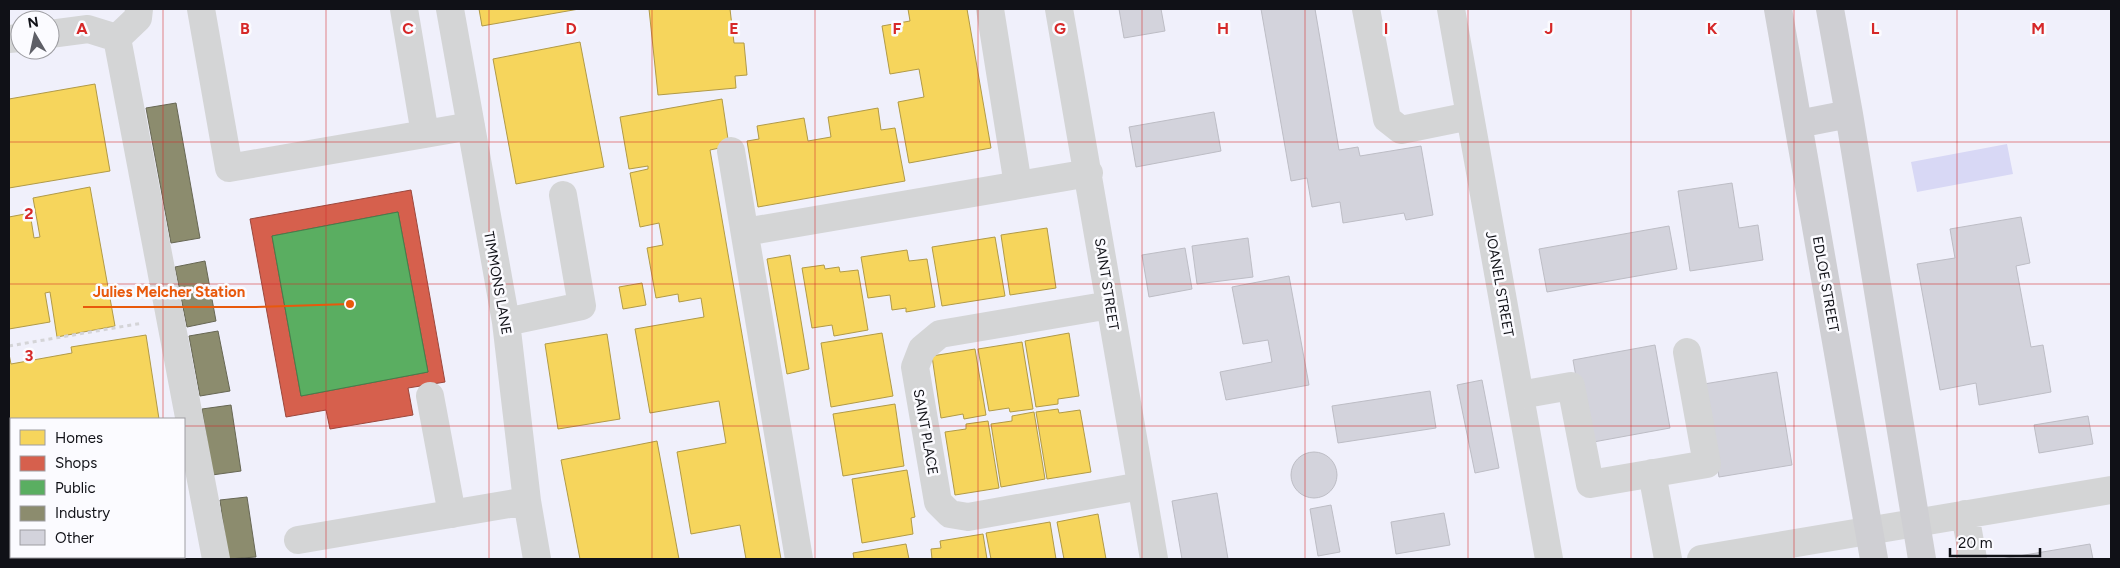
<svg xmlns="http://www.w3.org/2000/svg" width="2120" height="568" viewBox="0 0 2120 568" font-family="Figtree,sans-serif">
  <rect width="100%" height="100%" fill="#f0f0fb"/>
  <path fill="#d8d8f5" d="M2007 144 2013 174 1917 192 1911 162Z"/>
  <path fill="#f6d55c" stroke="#b19a47" d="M479 9H579L482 26Z
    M649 9H730L734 43H744L747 75 735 76 736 88 658 95Z
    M908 9H967L991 148 909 163 898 102 924 97 919 69 890 74 882 26 910 21Z
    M580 42 604 167 516 184 493 59Z
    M95 84 110 171 9 188V99Z
    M722 99 729 146 710 150 781 559H746L740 525 691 534 677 452 726 443 719 401 650 413 635 329 704 317 701 298 679 302 678 294 656 298 647 248 663 245 659 223 640 227 630 173 648 169V166L629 169 620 117Z
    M878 108 881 130 895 128 905 181 758 207 747 141 759 139 757 126 804 118 808 141 831 137 828 117Z
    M90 187 115 326 57 337 50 292 45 293 50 322 9 329V217L30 213 34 238 40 237 33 198Z
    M1047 228 1056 288 1010 295 1001 235Z
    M995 237 1005 296 942 306 932 247Z
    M907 250 909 261 927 259 935 307 906 312V308L892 310 890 295 868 298 861 257Z
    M790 255 809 369 787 374 767 259Z
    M824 265 825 269 839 267 840 272 858 270 868 330 834 336 832 325 812 328 802 268Z
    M642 283 646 305 623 309 619 287Z
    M882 333 893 396 831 407 821 343Z
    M1069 333 1079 396 1058 399V404L1036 407 1025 341Z
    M607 334 620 419 558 429 545 344Z
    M146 335 159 419H11V454L9 455V354L11 364 72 353 71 347Z
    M1022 342 1033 409 1010 412 1009 408 989 411 978 349Z
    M975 349 986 415 964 419 963 414 941 418 932 356Z
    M895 404 904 466 843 476 833 414Z
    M1058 409 1059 413 1080 410 1091 472 1047 479 1036 412Z
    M1034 412 1045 479 1001 487 991 424 1012 421V416Z
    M988 421 999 488 955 495 945 432 966 429V424Z
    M657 441 679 559H580L561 460Z
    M907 470 915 517 911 518 913 534 862 543 852 479Z
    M9 480H11V557H93L94 559H9Z
    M1098 514 1106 559H1064L1057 522Z
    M1050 522 1056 559H991L986 533Z
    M983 534 987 559H932L931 549 941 548 940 541Z
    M906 544 909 559H854L853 553Z
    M98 557H158V559H99Z"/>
  <path fill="#d6604d" stroke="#9b483d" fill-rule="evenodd" d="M411 190 445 382 408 388 413 415 330 429 326 410 286 417 250 219ZM398 212 428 372 301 396 272 236Z"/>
  <path fill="#5aae61" stroke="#447f4b" d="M398 212 428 372 301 396 272 236Z"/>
  <path fill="#8c8c6e" stroke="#676754" d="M176 103 200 238 171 243 146 108Z
    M205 261 216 321 187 327 175 267Z
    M218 331 230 391 200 396 189 336Z
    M231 405 241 471 212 475 202 409Z
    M247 497 256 557 228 559 220 500Z"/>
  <path fill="#d3d3dc" stroke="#bdbdc5" d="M1119 9H1161L1165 31 1124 38Z
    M1261 9H1315L1339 150 1358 147 1360 156 1421 146 1433 215 1406 220 1404 213 1343 223 1340 202 1312 207 1307 178 1291 181Z
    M1214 112 1221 151 1136 167 1129 127Z
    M1732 183 1739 228 1758 225 1763 260 1690 271 1678 191Z
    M2021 217 2030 263 2016 266 2031 347 2043 345 2051 392 1979 405 1976 383 1940 390 1917 264 1955 258 1950 229Z
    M1669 226 1677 269 1547 292 1539 249Z
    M1248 238 1253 277 1197 284 1192 246Z
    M1185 248 1192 289 1149 297 1142 255Z
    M1289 276 1309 385 1226 400 1220 372 1272 362 1268 340 1243 344 1232 287Z
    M1655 345 1670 428 1588 443 1573 360Z
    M1777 372 1792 465 1719 477 1704 384Z
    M1482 380 1499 468 1475 473 1457 385Z
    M1430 391 1436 428 1338 443 1332 406Z
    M2088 416 2093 444 2039 453 2034 425Z
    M1291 475a23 23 0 1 1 46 0a23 23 0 1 1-46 0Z
    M1217 493 1228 559H1182L1172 501Z
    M1331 505 1340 552 1318 556 1310 509Z
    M1444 513 1450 545 1396 554 1391 522Z
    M2090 544 2093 559H2001Z"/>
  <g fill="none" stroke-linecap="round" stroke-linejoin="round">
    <path stroke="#d4d4d7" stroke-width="3" stroke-dasharray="4 4" stroke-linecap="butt" d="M9 346 143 323
      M9 465H11"/>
    <path stroke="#d4d5d6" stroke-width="28" d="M201 9 229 168 471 126
      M404 9 425 134
      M450 9 506 322 527 501 537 559
      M990 9 1018 185
      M1059 9 1154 559
      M1366 9 1387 119 1401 130 1470 116
      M1451 9 1549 559
      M50 34 88 29 117 38 216 559
      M117 38 138 18 139 9
      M9 39 20 38
      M731 151 799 559
      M745 232 1089 173
      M1110 305 940 334 922 349 915 367 938 502 950 514 968 517 1141 486
      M506 322 582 306 563 195
      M1520 395 1571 386 1590 484 1707 464 1687 352
      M430 396 452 514
      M1652 473 1668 559
      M1965 514 1973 559
      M298 540 527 501
      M1701 559 2111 490"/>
    <path stroke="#cfcfd3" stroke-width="28" d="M1778 9 1874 559
      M1830 9 1849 114 1922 559
      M1798 124 1849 114"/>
  </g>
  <path fill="none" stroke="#d62828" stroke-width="1" stroke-opacity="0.55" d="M163 9V419M326 9V559M489 9V559M652 9V559M815 9V559M978 9V559M1142 9V559M1305 9V559M1468 9V559M1631 9V559M1794 9V559M1957 9V559M9 142H2111M9 284H2111M9 426H11M184 426H2111M163 557V559"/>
  <g text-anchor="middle" stroke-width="5" stroke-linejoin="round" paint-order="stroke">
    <g font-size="14" fill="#101117" stroke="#fbfbff">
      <text transform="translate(498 283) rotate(80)" y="5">TIMMONS LANE</text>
      <text transform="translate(1107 284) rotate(81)" y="5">SAINT STREET</text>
      <text transform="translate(1500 284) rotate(80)" y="5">JOANEL STREET</text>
      <text transform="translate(1826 284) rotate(80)" y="5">EDLOE STREET</text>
      <text transform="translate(926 432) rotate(80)" y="5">SAINT PLACE</text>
    </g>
  </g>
  <g font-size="16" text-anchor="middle" font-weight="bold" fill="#d62828" stroke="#fbfbff" stroke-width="5" stroke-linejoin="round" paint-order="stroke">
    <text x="82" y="34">A</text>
    <text x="245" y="34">B</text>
    <text x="408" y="34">C</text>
    <text x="571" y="34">D</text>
    <text x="734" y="34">E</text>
    <text x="897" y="34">F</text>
    <text x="1060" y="34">G</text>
    <text x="1223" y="34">H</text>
    <text x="1386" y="34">I</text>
    <text x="1549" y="34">J</text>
    <text x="1712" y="34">K</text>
    <text x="1875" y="34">L</text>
    <text x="2038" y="34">M</text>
    <text x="29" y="219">2</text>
    <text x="29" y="361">3</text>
  </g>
  <path fill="none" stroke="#e8590c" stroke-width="2" d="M350 304L256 307H83"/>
  <circle fill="#e8590c" stroke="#fbfbff" stroke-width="2" cx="350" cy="304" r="5"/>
  <g font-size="15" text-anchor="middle" font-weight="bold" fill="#e8590c" stroke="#fbfbff" stroke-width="5" stroke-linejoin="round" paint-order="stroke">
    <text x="169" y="297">Julies Melcher Station</text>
  </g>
  <rect width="2120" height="568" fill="none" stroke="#101117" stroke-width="20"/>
  <rect x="10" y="418" width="175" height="140" fill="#fbfbff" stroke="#9d9da2"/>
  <rect x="20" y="430" width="25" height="15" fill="#f6d55c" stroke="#9d9da2"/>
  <text x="55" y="443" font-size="15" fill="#101117">Homes</text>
  <rect x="20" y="456" width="25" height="15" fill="#d6604d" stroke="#9d9da2"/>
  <text x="55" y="468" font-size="15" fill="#101117">Shops</text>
  <rect x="20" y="480" width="25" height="15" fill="#5aae61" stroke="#9d9da2"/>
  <text x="55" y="493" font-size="15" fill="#101117">Public</text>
  <rect x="20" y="506" width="25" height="15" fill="#8c8c6e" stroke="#9d9da2"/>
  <text x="55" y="518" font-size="15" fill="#101117">Industry</text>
  <rect x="20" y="530" width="25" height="15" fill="#d3d3dc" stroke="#9d9da2"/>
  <text x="55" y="543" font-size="15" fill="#101117">Other</text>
  <g transform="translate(35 35) rotate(351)"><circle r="24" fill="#fbfbff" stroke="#9d9da2"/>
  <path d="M0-4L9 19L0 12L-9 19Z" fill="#5e5f67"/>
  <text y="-8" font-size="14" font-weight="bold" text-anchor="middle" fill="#101117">N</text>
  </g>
  <path d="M1950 548v8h90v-8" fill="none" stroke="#101117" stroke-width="2.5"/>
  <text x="1958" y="548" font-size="15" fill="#101117" stroke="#fbfbff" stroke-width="4" paint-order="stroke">20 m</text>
</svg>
